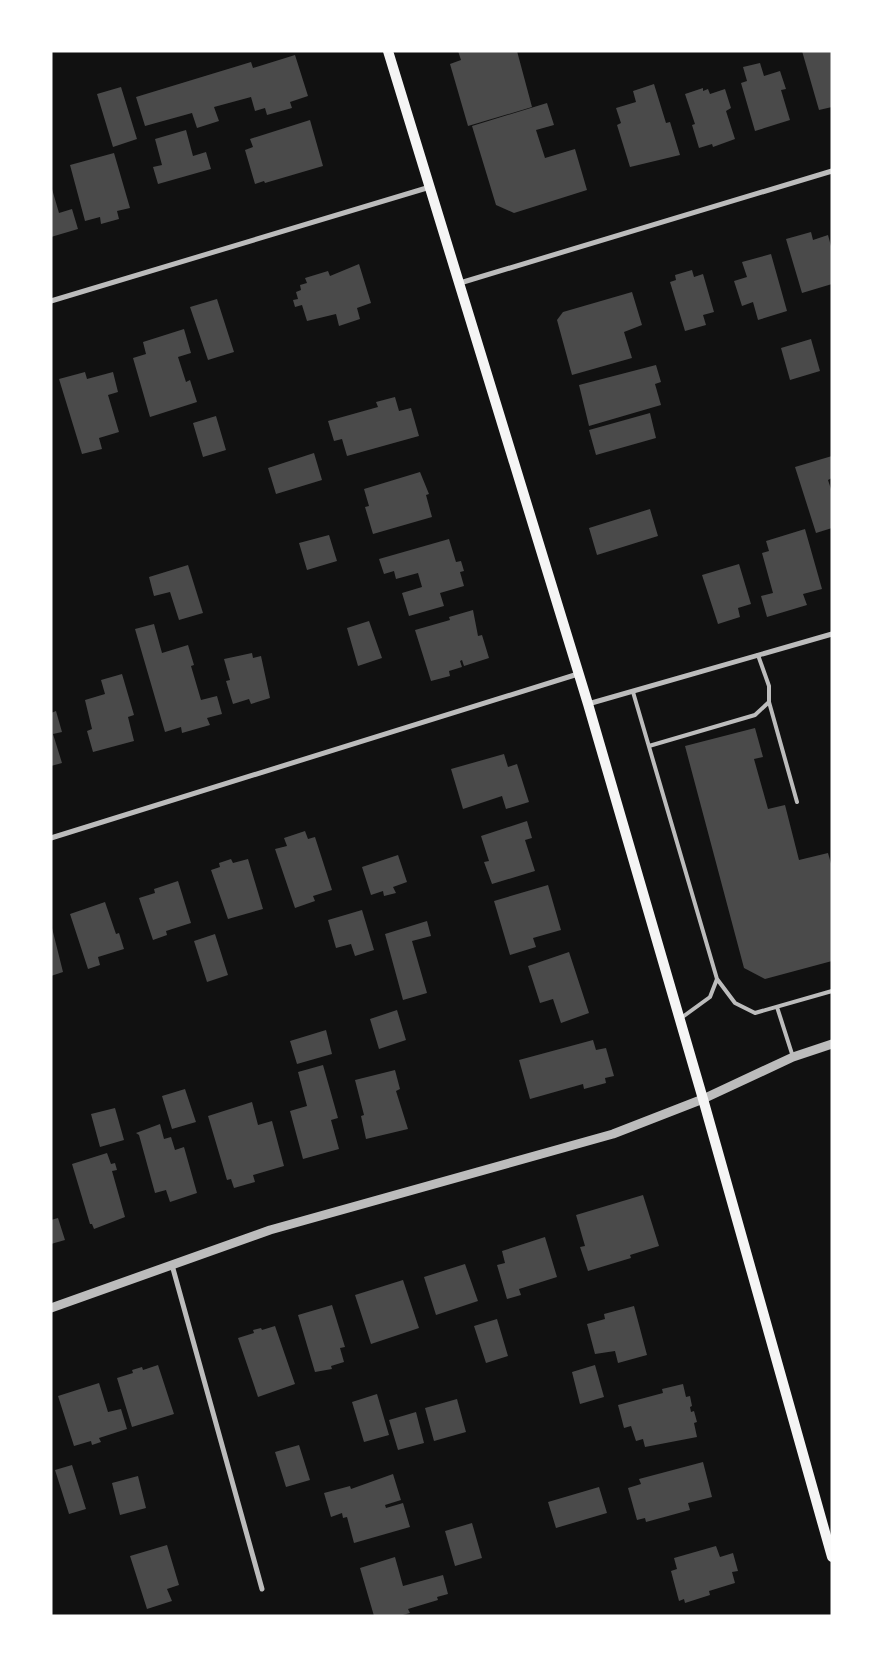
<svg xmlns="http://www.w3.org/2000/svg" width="883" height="1667" viewBox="0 0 883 1667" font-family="'Varela Round',sans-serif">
  <rect width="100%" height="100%" fill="#111"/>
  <path fill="#4a4a4a" d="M458 51H517L532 107 468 126 450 64 461 60Z
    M802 51H832V107L819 110Z
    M295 55 308 96 290 102 292 108 267 115 265 108 255 111 251 97 214 107 219 121 197 128 192 113 145 126 136 97 251 62 253 68Z
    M760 63 764 76 780 71 786 89 781 90 790 120 755 131 741 83 747 81 743 67Z
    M654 84 666 123 670 122 680 155 630 167 617 125 621 123 616 108 636 102 633 91Z
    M121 87 137 139 113 147 97 94Z
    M703 88V91L708 89 710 94 725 89 731 108 726 111 735 139 713 147 712 144 699 148 692 125 695 124 685 94Z
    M547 103 554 125 536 130 545 158 575 149 587 190 514 213 496 205 472 126Z
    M310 120 323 166 265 183 264 181 255 184 245 150 253 147 250 139Z
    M186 130 193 156 206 152 211 169 158 184 153 167 162 165 155 139Z
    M114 153 130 208 117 211 119 219 101 224 100 217 85 221 70 165Z
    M52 189 59 213 72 209 78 229 51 237Z
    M811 232 813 240 828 235 832 250V284L802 293 786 239Z
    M771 254 787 311 758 320 753 302 742 306 734 281 747 277 742 262Z
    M359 264 371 303 357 308 360 319 339 326 336 314 307 321 302 305 295 307 293 300 298 299 296 292 301 290 300 285 307 283 305 278 328 271 330 276Z
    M692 270 694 277 703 274 714 312 703 315 706 325 685 331 670 282 676 280 675 275Z
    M632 292 642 325 624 332 632 358 572 375 557 320 563 312Z
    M217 299 234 352 208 360 190 307Z
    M184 329 191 353 178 357 186 382 190 380 197 402 150 417 133 358 146 354 143 342Z
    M811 339 820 371 790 380 781 348Z
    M656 365 661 382 655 384 661 405 589 426 579 385Z
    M85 372 87 379 113 372 118 392 108 395 119 432 99 438 102 449 82 454 59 379Z
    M395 397 399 411 411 408 419 436 347 456 342 439 334 441 328 421 378 407 376 402Z
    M650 413 656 438 596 455 589 430Z
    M216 416 226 450 203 457 193 423Z
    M314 453 322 480 276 494 268 468Z
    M832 456V478L828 480 832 492V528L816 533 795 467Z
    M420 472 429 494 426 495 432 517 373 534 365 507 369 506 364 489Z
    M650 509 658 536 597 555 589 528Z
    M805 529 822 589 803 594 807 605 767 617 761 596 773 593 762 553 769 551 766 541Z
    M329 535 337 561 307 570 299 543Z
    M449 539 456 562 461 561 464 571 460 572 464 586 440 593 444 606 409 616 402 593 422 587 418 573 396 579 394 571 384 574 379 559Z
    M739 564 751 604 738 608 740 617 718 624 702 575Z
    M188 565 203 613 179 620 170 592 154 596 149 577Z
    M473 610 478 636 482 635 489 658 464 666 462 660 460 661 462 667 449 671 450 676 431 681 415 630 450 620 449 617Z
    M369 621 382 658 358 666 347 628Z
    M154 624 162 653 188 645 194 665 191 666 201 700 217 696 222 714 207 718 210 725 182 733 181 727 165 732 135 629Z
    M252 653 253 658 261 656 270 698 251 704 249 699 233 704 226 681 230 680 224 659Z
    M122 674 134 715 128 717 134 741 93 752 87 731 92 729 85 700 105 694 101 680Z
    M56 711 62 732 53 734 62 763 51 766V713Z
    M755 728 763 757 754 759 768 809 785 805 799 860 828 853 832 867V961L765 979 744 968 685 746Z
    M504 754 508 767 517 764 529 802 506 809 502 796 463 809 451 769Z
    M527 821 532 838 525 840 535 871 492 884 484 862 489 861 481 836Z
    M305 831 308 839 315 837 332 890 313 896 315 901 295 908 275 849 287 846 284 838Z
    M398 855 407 882 393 887 396 893 384 896 383 891 371 895 362 867Z
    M231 859 233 863 248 859 263 909 228 919 211 870 220 867 219 863Z
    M178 881 191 923 166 931 167 935 153 940 139 898 155 893 154 889Z
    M548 885 561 930 533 938 536 947 510 955 494 901Z
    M105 902 116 934 119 933 124 949 98 957 100 965 88 969 70 914Z
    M362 910 374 950 355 956 351 944 336 948 328 920Z
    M427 921 431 936 412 941 427 993 403 1000 385 934Z
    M52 928 63 972 51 976V928Z
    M215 934 228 975 207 982 194 941Z
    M569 952 589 1013 561 1023 553 999 540 1003 528 966Z
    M397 1010 406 1040 379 1049 370 1019Z
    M326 1030 332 1054 297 1064 290 1041Z
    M593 1040 596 1050 606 1048 614 1076 605 1078 606 1083 584 1089 583 1084 530 1099 519 1060Z
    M323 1065 338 1118 331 1120 339 1149 303 1159 290 1111 307 1106 298 1072Z
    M395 1070 400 1089 396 1091 408 1129 366 1139 361 1116 364 1115 355 1080Z
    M185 1089 196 1122 172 1129 162 1096Z
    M252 1102 258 1125 272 1121 284 1166 253 1175 255 1182 234 1188 231 1179 227 1180 208 1116Z
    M115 1108 124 1140 100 1147 91 1114Z
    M160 1124 164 1139 171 1137 175 1150 184 1147 197 1193 170 1202 166 1190 155 1193 139 1135 136 1133Z
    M107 1153 111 1164 115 1163 117 1170 112 1171 125 1217 94 1229 92 1224H90L72 1164Z
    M643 1195 659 1246 630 1255 631 1258 588 1271 580 1247 585 1246 576 1215Z
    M58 1218 65 1240 51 1244V1220Z
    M545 1237 557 1277 519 1289 521 1295 507 1299 497 1265 505 1263 502 1251Z
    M465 1264 478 1301 436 1315 424 1277Z
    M403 1280 419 1328 371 1344 355 1295Z
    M332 1305 345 1347 340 1348 344 1362 331 1366 332 1369 315 1372 298 1315Z
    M634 1306 647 1355 618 1363 615 1351 595 1354 587 1324 605 1319 604 1314Z
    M497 1319 508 1356 486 1363 474 1326Z
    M275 1326 295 1384 258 1397 238 1338 254 1333 253 1330 261 1328 262 1330Z
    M158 1365 174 1414 132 1427 117 1378 133 1373 132 1370 142 1367 143 1370Z
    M595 1365 604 1397 580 1404 572 1372Z
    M99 1383 108 1412 121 1409 127 1429 99 1438 101 1442 92 1445 91 1441 74 1446 58 1396Z
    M683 1384 686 1397 690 1396 692 1406 690 1407 691 1412 694 1411 697 1422 694 1423 697 1437 645 1447 643 1439 636 1441 631 1426 624 1428 618 1405 663 1393 662 1389Z
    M377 1394 389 1435 364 1442 352 1402Z
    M457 1399 466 1432 434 1441 425 1408Z
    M416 1412 424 1443 398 1450 389 1420Z
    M299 1445 310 1480 286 1487 275 1452Z
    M703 1462 712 1497 688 1503 690 1510 646 1522 645 1518 637 1520 628 1488 641 1484 639 1479Z
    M72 1465 86 1509 69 1514 55 1470Z
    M393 1474 401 1500 385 1505 386 1508 403 1503 410 1527 354 1543 347 1517 343 1518 342 1513 331 1517 324 1493 350 1486 351 1489Z
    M138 1476 146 1508 120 1515 112 1483Z
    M599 1487 607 1513 556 1528 548 1502Z
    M472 1523 482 1558 455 1566 445 1531Z
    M167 1545 179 1585 167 1589 172 1601 147 1609 130 1556Z
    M716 1546 720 1557 733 1553 738 1571 732 1572 735 1583 709 1591 710 1595 685 1603 684 1599 679 1601 671 1571 677 1569 674 1558Z
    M395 1557 403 1586 443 1575 448 1594 437 1597 438 1600 408 1609 410 1613 399 1616H374L360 1568Z"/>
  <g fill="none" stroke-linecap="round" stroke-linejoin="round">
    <path stroke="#bcbcbc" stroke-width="4" d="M633 692 717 979 710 997 681 1018
      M769 702 797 802
      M649 746 755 715 769 702V686L758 655
      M717 979 735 1003 755 1013 832 991
      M777 1007 793 1057"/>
    <path stroke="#bcbcbc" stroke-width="5" d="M460 283 832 171
      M51 301 430 187
      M588 704 832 634
      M51 838 578 674
      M172 1265 262 1589"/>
    <path stroke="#bcbcbc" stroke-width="9" d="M51 1308 270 1230 613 1134 703 1099 793 1057 832 1044"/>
    <path stroke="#f5f5f5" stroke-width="10" d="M388 51 588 704 703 1099 832 1557"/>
  </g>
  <rect width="883" height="1667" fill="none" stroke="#ffffff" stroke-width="105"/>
</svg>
